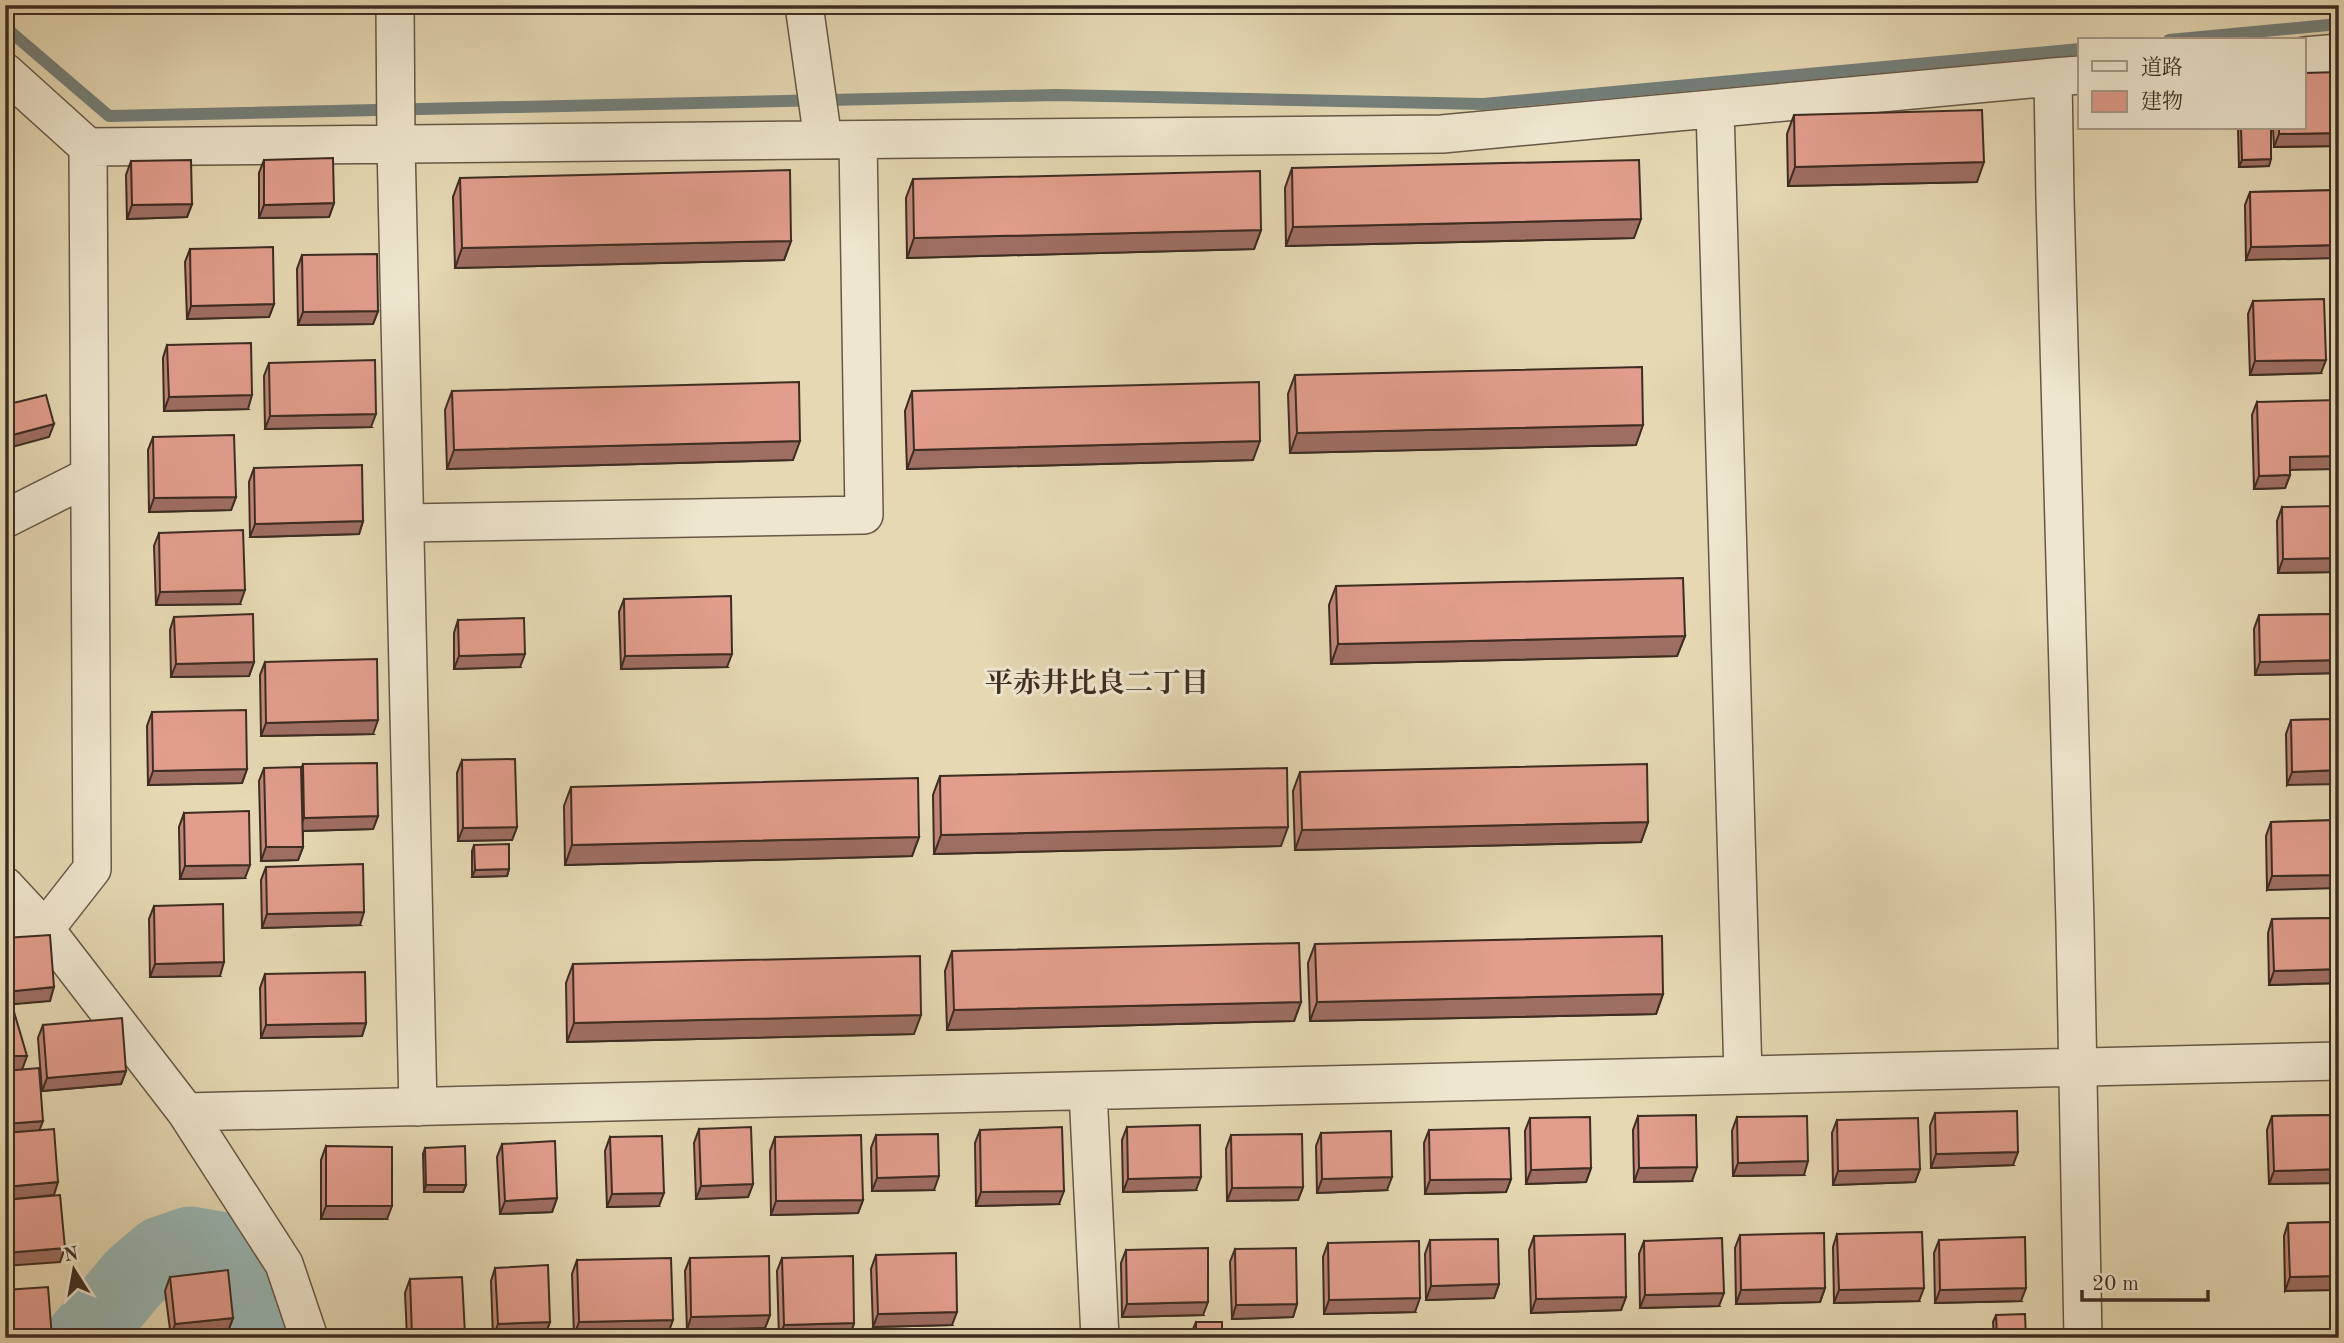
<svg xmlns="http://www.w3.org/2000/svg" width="2344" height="1343" viewBox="0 0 2344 1343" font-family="'Old Standard TT','Noto Serif JP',serif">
  <rect width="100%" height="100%" fill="#e5d8b3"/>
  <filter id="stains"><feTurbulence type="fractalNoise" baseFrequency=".00286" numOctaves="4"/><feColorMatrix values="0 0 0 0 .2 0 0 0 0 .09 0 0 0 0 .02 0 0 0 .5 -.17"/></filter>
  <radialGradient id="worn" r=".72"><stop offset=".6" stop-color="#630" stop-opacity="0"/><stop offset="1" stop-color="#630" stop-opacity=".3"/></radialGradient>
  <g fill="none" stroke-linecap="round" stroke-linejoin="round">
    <path stroke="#74807b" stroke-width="12" d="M5 27 109 116 1056 95 1483 104 2080 49
      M2169 40 2339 24"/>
    <path stroke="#99b8b6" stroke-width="75" d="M83 1338 134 1277 161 1254 190 1244 225 1250 255 1285 273 1338"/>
    <defs>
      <path id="street" d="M395 5 396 144 418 1107
        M804 5 823 140
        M2304 56 2339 53
        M5 72 88 147
        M2080 75 2053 77 2055 199 2075 924 2083 1338
        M1715 109 1743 1075
        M5 519 88 477
        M405 523 864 515 858 140
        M5 886 45 929
        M5 929H45
        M1088 1091 1100 1338
        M186 1112 2339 1061
        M309 1338 284 1264 186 1112 45 929 92 869 88 147 1442 134 2053 77"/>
    </defs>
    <use href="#street" stroke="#675846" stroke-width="40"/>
    <use href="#street" stroke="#eee6ce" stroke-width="37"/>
  </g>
  <path fill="#c28779" stroke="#3d2d22" stroke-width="2" d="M2339 72V146L2274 147 2273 128H2304Z
    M1794 115 1977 182 1788 186 1787 134Z
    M2238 128H2271L2269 166 2239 167Z
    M264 160 334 203 329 217 259 218V173Z
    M131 161 192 204 187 217 127 219 126 175Z
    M1292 168 1634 238 1286 246 1285 188Z
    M460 178 791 241 784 260 455 268 453 197Z
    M913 179 1261 230 1254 249 907 258 906 198Z
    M2339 190 2246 260 2245 205 2250 192Z
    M190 249 274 304 269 317 187 319 185 262Z
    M302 255 378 311 373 324 298 325 297 269Z
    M2253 301 2321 373 2250 375 2248 314Z
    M167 345 248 409 164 411 163 358Z
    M269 363 371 427 265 429 264 376Z
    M1295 375 1636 445 1290 453 1288 394Z
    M452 391 793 460 447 469 445 410Z
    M912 391 1253 460 907 469 905 411Z
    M2257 402 2290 470V475L2285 488 2254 489 2252 415Z
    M153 437 236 497 231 510 149 512 148 450Z
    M254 468 363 521 359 534 250 537 249 482Z
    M2282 507 2339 572 2278 573 2277 521Z
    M159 533 240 604 156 605 154 546Z
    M1336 586 1685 636 1677 656 1331 664 1329 605Z
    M624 599 727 667 621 669 619 612Z
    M2339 614V673L2255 675 2254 629 2259 615Z
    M174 617 254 662 249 676 171 677 170 630Z
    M458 620 520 667 454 669V633Z
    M265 662 373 734 261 736 260 675Z
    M152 712 247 769 242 783 148 785 147 726Z
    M2339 719 2287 785 2286 734 2291 720Z
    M462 760 517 827 512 840 458 841 457 773Z
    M303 764 378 816 373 829 303 831V847L298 860 261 861 259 781 264 768 301 769Z
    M1300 772 1648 822 1641 842 1295 850 1293 791Z
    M940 776 1281 846 934 854 933 795Z
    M571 787 919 837 912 856 565 865 564 806Z
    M184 813 245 878 180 879 179 827Z
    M2339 820 2267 890 2266 836 2271 822Z
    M474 845 509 869 507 876 472 877V851Z
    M266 867 360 925 262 928 261 880Z
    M154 906 220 976 150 977 149 919Z
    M2339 918V983L2269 985 2268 933 2272 919Z
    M1315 944 1663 994 1656 1014 1310 1021 1308 963Z
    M952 951 1301 1002 1294 1021 947 1030 945 971Z
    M573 964 914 1034 567 1042 566 983Z
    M265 974 366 1023 362 1036 261 1038 260 988Z
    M43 1025 126 1071 121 1084 42 1091 38 1038Z
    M1935 1113 2013 1165 1931 1168 1930 1126Z
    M2339 1115V1179L2337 1183 2269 1184 2267 1130 2272 1116Z
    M1638 1116 1692 1181 1634 1182 1633 1130Z
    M1737 1117 1804 1175 1733 1176 1732 1131Z
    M1530 1118 1591 1168 1586 1182 1526 1184 1525 1131Z
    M1837 1120 1920 1169 1915 1182 1833 1185 1832 1133Z
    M1127 1127 1196 1190 1123 1192 1122 1140Z
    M699 1129 753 1184 748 1197 696 1199 694 1143Z
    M980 1130 1059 1204 976 1206 975 1143Z
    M1429 1130 1511 1179 1506 1192 1425 1194 1424 1143Z
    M1321 1133 1387 1190 1317 1193 1316 1146Z
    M876 1135 934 1190 872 1191 871 1148Z
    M1231 1135 1303 1187 1298 1200 1227 1201 1226 1149Z
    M610 1137 659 1206 607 1207 605 1151Z
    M775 1137 863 1200 858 1213 771 1215 770 1151Z
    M502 1144 557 1198 552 1212 500 1214 497 1157Z
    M326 1146 387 1219H321V1160Z
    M425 1148 466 1185 463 1192H424L423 1154Z
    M2339 1222 2285 1291 2284 1236 2288 1223Z
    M1837 1234 1919 1301 1834 1303 1833 1247Z
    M1740 1235 1825 1288 1820 1302 1736 1304 1735 1248Z
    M1534 1236 1626 1297 1621 1310 1531 1313 1529 1250Z
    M1430 1240 1499 1284 1494 1298 1426 1300 1425 1254Z
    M1939 1240 2021 1301 1935 1303 1934 1253Z
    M1644 1241 1719 1306 1640 1308 1639 1254Z
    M1328 1243 1415 1312 1324 1314 1323 1257Z
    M1235 1249 1297 1304 1293 1317 1232 1319 1230 1262Z
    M1126 1250 1203 1315 1122 1317 1121 1263Z
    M876 1255 952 1325 873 1327 871 1269Z
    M690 1258 770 1315 765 1328 687 1330 685 1271Z
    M782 1258 854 1323 850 1336 779 1338 777 1271Z
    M577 1260 668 1334 574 1336 572 1274Z
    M495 1268 550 1322 545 1335 493 1338 491 1281Z
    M170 1277 233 1318 228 1331 171 1337 165 1291Z
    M410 1279 463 1338H407L405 1293Z
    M1996 1315 2026 1338H1994L1993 1322Z
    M1196 1322 1222 1338H1194L1193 1329Z"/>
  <path fill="#9e6e63" stroke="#3d2d22" stroke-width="2" d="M2339 133V146L2274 147 2279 134Z
    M2271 159 2269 166 2239 167 2242 160Z
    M1984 162 1977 182 1788 186 1795 167Z
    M334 203 329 217 259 218 264 205Z
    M192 204 187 217 127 219 132 205Z
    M1641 219 1634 238 1286 246 1293 227Z
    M1261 230 1254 249 907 258 914 238Z
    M791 241 784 260 455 268 462 248Z
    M2339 245V258L2246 260 2251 247Z
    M274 304 269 317 187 319 191 306Z
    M378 311 373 324 298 325 303 312Z
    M2326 360 2321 373 2250 375 2255 361Z
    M252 395 248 409 164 411 169 397Z
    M376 414 371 427 265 429 270 416Z
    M54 424 49 437 5 449V437Z
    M1643 425 1636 445 1290 453 1297 433Z
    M800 441 793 460 447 469 454 450Z
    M1260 441 1253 460 907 469 914 450Z
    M2339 456V469L2285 470 2290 457Z
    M2290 475 2285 488 2254 489 2259 476Z
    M236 497 231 510 149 512 154 498Z
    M363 521 359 534 250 537 255 524Z
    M2339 558V572L2278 573 2283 559Z
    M245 590 240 604 156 605 160 592Z
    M1685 636 1677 656 1331 664 1338 644Z
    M525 654 520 667 454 669 459 656Z
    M732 654 727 667 621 669 625 656Z
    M2339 660V673L2255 675 2260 662Z
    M254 662 249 676 171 677 176 664Z
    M378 720 373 734 261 736 266 723Z
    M247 769 242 783 148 785 153 771Z
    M2339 770V784L2287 785 2292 772Z
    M378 816 373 829 299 831 304 818Z
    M1648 822 1641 842 1295 850 1302 830Z
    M517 827 512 840 458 841 463 828Z
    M1288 827 1281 846 934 854 941 835Z
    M919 837 912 856 565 865 572 845Z
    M266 847H303L298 860 261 861Z
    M250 865 245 878 180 879 185 866Z
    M509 869 507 876 472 877 475 870Z
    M2339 875V888L2267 890 2272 876Z
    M364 912 360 925 262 928 267 914Z
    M224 962 220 976 150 977 155 964Z
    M2339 969V983L2269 985 2274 971Z
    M54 987 50 1001 5 1005V992Z
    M1663 994 1656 1014 1310 1021 1317 1002Z
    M1301 1002 1294 1021 947 1030 954 1010Z
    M921 1015 914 1034 567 1042 574 1023Z
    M366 1023 362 1036 261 1038 266 1025Z
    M5 1056H27L22 1070H5Z
    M126 1071 121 1084 42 1091 47 1078Z
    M43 1121 38 1134 5 1137V1124Z
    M2018 1152 2013 1165 1931 1168 1936 1154Z
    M1808 1161 1804 1175 1733 1176 1738 1163Z
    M1697 1167 1692 1181 1634 1182 1639 1168Z
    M1591 1168 1586 1182 1526 1184 1531 1170Z
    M1920 1169 1915 1182 1833 1185 1838 1171Z
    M2339 1169V1179L2337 1183 2269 1184 2274 1171Z
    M939 1176 934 1190 872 1191 877 1178Z
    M1201 1177 1196 1190 1123 1192 1128 1179Z
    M1392 1177 1387 1190 1317 1193 1322 1179Z
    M1511 1179 1506 1192 1425 1194 1430 1180Z
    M58 1182 54 1195 5 1200V1187Z
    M753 1184 748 1197 696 1199 701 1186Z
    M426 1185H466L463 1192H424Z
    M1303 1187 1298 1200 1227 1201 1232 1188Z
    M1064 1191 1059 1204 976 1206 981 1192Z
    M664 1193 659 1206 607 1207 612 1194Z
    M557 1198 552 1212 500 1214 505 1201Z
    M863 1200 858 1213 771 1215 776 1201Z
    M326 1206H392L387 1219H321Z
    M65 1248 60 1262 5 1266V1253Z
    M2339 1276V1290L2285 1291 2290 1277Z
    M1499 1284 1494 1298 1426 1300 1431 1286Z
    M1825 1288 1820 1302 1736 1304 1741 1290Z
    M1924 1288 1919 1301 1834 1303 1839 1290Z
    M2026 1288 2021 1301 1935 1303 1940 1290Z
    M1724 1293 1719 1306 1640 1308 1645 1295Z
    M1626 1297 1621 1310 1531 1313 1536 1299Z
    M1420 1298 1415 1312 1324 1314 1329 1300Z
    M1208 1302 1203 1315 1122 1317 1127 1304Z
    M1297 1304 1293 1317 1232 1319 1236 1305Z
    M957 1312 952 1325 873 1327 878 1314Z
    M770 1315 765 1328 687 1330 691 1317Z
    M233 1318 228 1331 171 1337 175 1324Z
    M673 1320 668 1334 574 1336 579 1322Z
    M550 1322 545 1335 493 1338 498 1324Z
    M854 1323 850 1336 779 1338 784 1325Z
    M465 1334 463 1338H412V1336Z"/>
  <path fill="#e29d8d" stroke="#3d2d22" stroke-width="2" d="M2339 72V133L2279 134V128H2304V73Z
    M1982 110 1984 162 1795 167 1794 115Z
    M2241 128H2271V159L2242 160Z
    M333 158 334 203 264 205V160Z
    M191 160 192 204 132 205 131 161Z
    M1639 160 1641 219 1293 227 1292 168Z
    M790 170 791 241 462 248 460 178Z
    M1260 171 1261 230 914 238 913 179Z
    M2339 190V245L2251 247 2250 192Z
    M273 247 274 304 191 306 190 249Z
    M377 254 378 311 303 312 302 255Z
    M2324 299 2326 360 2255 361 2253 301Z
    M251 343 252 395 169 397 167 345Z
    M375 360 376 414 270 416 269 363Z
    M1642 367 1643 425 1297 433 1295 375Z
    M799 382 800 441 454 450 452 391Z
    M1259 382 1260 441 914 450 912 391Z
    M46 395 54 424 5 437V405Z
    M2339 400V456L2290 457V475L2259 476 2257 402Z
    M234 435 236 497 154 498 153 437Z
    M362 465 363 521 255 524 254 468Z
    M2339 506V558L2283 559 2282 507Z
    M243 530 245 590 160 592 159 533Z
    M1683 578 1685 636 1338 644 1336 586Z
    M731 596 732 654 625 656 624 599Z
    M253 614 254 662 176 664 174 617Z
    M2339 614V660L2260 662 2259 615Z
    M524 618 525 654 459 656 458 620Z
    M377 659 378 720 266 723 265 662Z
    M246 710 247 769 153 771 152 712Z
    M2339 719V770L2292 772 2291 720Z
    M515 759 517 827 463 828 462 760Z
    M377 763 378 816 304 818 303 764Z
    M1647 764 1648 822 1302 830 1300 772Z
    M301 767 303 847H266L264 768Z
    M1287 768 1288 827 941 835 940 776Z
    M918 778 919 837 572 845 571 787Z
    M249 811 250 865 185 866 184 813Z
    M2339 820V875L2272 876 2271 822Z
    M509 844V869L475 870 474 845Z
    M363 864 364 912 267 914 266 867Z
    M223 904 224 962 155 964 154 906Z
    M2339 918V969L2274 971 2272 919Z
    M50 935 54 987 5 992V938Z
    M1662 936 1663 994 1317 1002 1315 944Z
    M1299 943 1301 1002 954 1010 952 951Z
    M920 956 921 1015 574 1023 573 964Z
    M365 972 366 1023 266 1025 265 974Z
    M12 1005 27 1056H5V1007Z
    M122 1018 126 1071 47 1078 43 1025Z
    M39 1068 43 1121 5 1124V1071Z
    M2017 1111 2018 1152 1936 1154 1935 1113Z
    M1696 1115 1697 1167 1639 1168 1638 1116Z
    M2339 1115V1169L2274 1171 2272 1116Z
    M1807 1116 1808 1161 1738 1163 1737 1117Z
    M1590 1117 1591 1168 1531 1170 1530 1118Z
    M1918 1118 1920 1169 1838 1171 1837 1120Z
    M1200 1125 1201 1177 1128 1179 1127 1127Z
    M751 1127 753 1184 701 1186 699 1129Z
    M1062 1127 1064 1191 981 1192 980 1130Z
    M1509 1128 1511 1179 1430 1180 1429 1130Z
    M54 1129 58 1182 5 1187V1133Z
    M1391 1131 1392 1177 1322 1179 1321 1133Z
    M938 1134 939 1176 877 1178 876 1135Z
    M1302 1134 1303 1187 1232 1188 1231 1135Z
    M861 1135 863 1200 776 1201 775 1137Z
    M662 1136 664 1193 612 1194 610 1137Z
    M555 1141 557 1198 505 1201 502 1144Z
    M326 1146 392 1147V1206H326Z
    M465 1146 466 1185H426L425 1148Z
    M60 1195 65 1248 5 1253V1200Z
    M2339 1222V1276L2290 1277 2288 1223Z
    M1922 1232 1924 1288 1839 1290 1837 1234Z
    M1824 1233 1825 1288 1741 1290 1740 1235Z
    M1625 1234 1626 1297 1536 1299 1534 1236Z
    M2025 1237 2026 1288 1940 1290 1939 1240Z
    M1722 1238 1724 1293 1645 1295 1644 1241Z
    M1498 1239 1499 1284 1431 1286 1430 1240Z
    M1419 1241 1420 1298 1329 1300 1328 1243Z
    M1208 1248V1302L1127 1304 1126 1250Z
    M1296 1248 1297 1304 1236 1305 1235 1249Z
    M956 1253 957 1312 878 1314 876 1255Z
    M769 1256 770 1315 691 1317 690 1258Z
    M853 1256 854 1323 784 1325 782 1258Z
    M671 1258 673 1320 579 1322 577 1260Z
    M548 1265 550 1322 498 1324 495 1268Z
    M228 1270 233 1318 175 1324 170 1277Z
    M462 1277 465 1334 412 1336 410 1279Z
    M48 1287 52 1338H5V1290Z
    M2025 1314 2026 1338H1997L1996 1315Z
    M1196 1322H1222V1338H1196Z"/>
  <g text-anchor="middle" stroke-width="6" stroke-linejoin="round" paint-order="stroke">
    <g font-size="28" font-weight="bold" fill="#3d2d22" stroke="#eee6ce">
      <text x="1097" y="692">平赤井比良二丁目</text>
    </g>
  </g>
  <rect width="2344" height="1343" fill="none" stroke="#e5d8b3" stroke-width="28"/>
  <rect x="7" y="7" width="2330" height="1329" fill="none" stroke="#3d2d22" stroke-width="3.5"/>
  <rect x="14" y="14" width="2316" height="1315" fill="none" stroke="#3d2d22" stroke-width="2"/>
  <rect x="2078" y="38" width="228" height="91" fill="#eee6ce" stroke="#a79c89" stroke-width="2"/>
  <rect x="2092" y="61" width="35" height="10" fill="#eee6ce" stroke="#a79c89" stroke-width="2"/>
  <text x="2141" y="74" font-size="21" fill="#3d2d22">道路</text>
  <rect x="2092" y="91" width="35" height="21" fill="#e29d8d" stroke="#a79c89" stroke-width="2"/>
  <text x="2141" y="108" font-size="21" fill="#3d2d22">建物</text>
  <g transform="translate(74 1270) rotate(349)" stroke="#eee6ce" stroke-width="5" paint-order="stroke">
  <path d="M0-5L12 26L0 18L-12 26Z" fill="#3d2d22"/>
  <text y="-10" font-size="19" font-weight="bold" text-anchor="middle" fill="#3d2d22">N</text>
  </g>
  <path d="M2082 1290v10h126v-10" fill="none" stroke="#3d2d22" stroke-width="3.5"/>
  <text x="2092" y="1290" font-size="21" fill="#3d2d22" stroke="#eee6ce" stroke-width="5" paint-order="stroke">20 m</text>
  <rect width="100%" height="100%" filter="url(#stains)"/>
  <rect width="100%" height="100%" fill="url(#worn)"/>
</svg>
